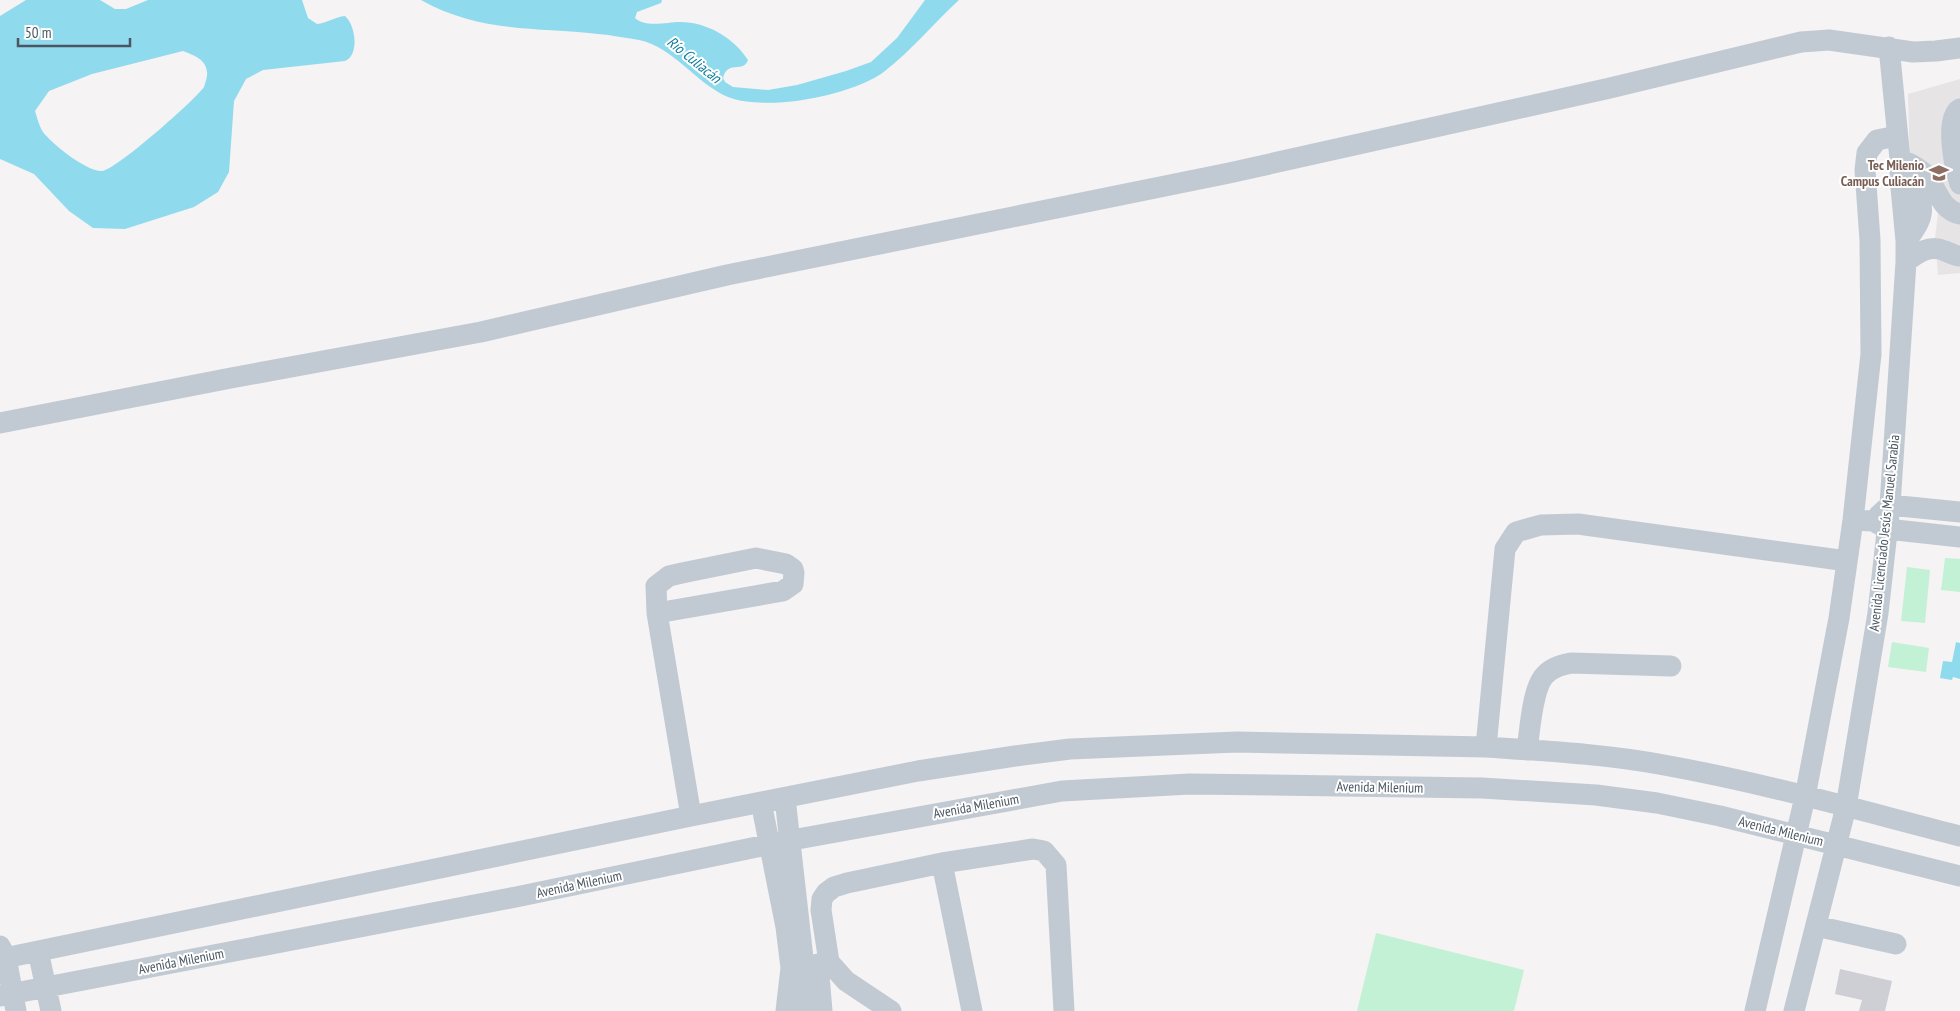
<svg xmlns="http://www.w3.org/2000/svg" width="1960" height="1011" viewBox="0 0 1960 1011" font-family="'PT Sans Narrow',sans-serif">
  <rect width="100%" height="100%" fill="#f5f3f3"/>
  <path fill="#e6e4e5" d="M1960 79V273L1938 275 1935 238 1938 213 1927 181 1910 166 1908 94Z"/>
  <path fill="#c3f1d5" d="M1945 558 1960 559V592L1941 590Z
    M1907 567 1930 570 1925 623 1901 621Z
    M1892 642 1929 648 1926 672 1888 667Z
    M1376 933 1524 970 1514 1011H1357Z"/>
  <path fill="#90daee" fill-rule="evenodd" d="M26 0H100L115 9H126L148 0H302L308 18 317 24C327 23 335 17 345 16 354 24 358 45 351 56 350 58 347 60 345 61L263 70 246 79 234 101 229 172 218 192 194 207 125 229 93 228 69 211 34 174 0 159V16ZM183 51C193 55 206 59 207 72 208 75 205 84 204 87 195 100 116 170 102 171 87 172 52 144 43 132 39 126 37 117 35 111L49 91 92 74Z
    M421 0H662L661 3 637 12 635 18C645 28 668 22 680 22 707 22 734 38 748 60 743 74 728 59 723 78L725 82 733 87 768 90 797 85 846 71 871 62 897 38 925 0H959C934 23 912 50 885 71 852 96 767 112 728 97 698 85 672 46 639 40 625 38 612 35 598 34 534 27 480 33 421 0Z
    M1956 642 1960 643V679L1953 677 1952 680 1940 678 1943 661 1952 662Z"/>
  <path fill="#cdcfd5" d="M1840 969 1892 981 1885 1011H1859L1862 1000 1835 994Z"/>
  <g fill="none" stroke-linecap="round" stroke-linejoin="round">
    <path stroke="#c1cad2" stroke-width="21" d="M1960 109C1944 118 1955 169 1960 184
      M1900 159C1910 164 1920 168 1927 176 1938 191 1941 210 1960 214
      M1900 177C1926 200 1929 213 1906 241
      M1906 262C1917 253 1930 244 1945 251 1951 253 1954 256 1960 256
      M0 423 231 378 481 332 727 275 1229 173 1610 88 1801 42 1829 40 1913 52 1936 51 1960 48
      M1879 515 1890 505 1960 512
      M1853 520 1873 521 1887 529 1960 537
      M657 613 783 591 793 584 794 573 793 569 786 564 756 558 682 573 669 576 656 586 657 613 691 816
      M1486 747 1505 549 1516 532 1541 525 1578 524 1847 561
      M1527 750C1530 731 1532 686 1546 674 1553 667 1562 665 1571 663L1671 666
      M785 798 804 967 803 1011
      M761 802 786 927 791 968 786 1011
      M1816 926 1896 944
      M0 946 6 958 16 1011
      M38 951 51 1011
      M0 959 691 816 918 771 1015 756 1070 749 1237 742 1486 747C1545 751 1606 754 1664 765 1764 783 1862 811 1960 836
      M818 964 822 1011
      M0 996 516 897 781 842 1062 791 1190 784 1482 788 1596 795 1657 803 1720 816 1960 876
      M891 1011 846 981 829 962 821 910 822 899 826 893 834 887 847 883 942 863
      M972 1011 942 863 1033 849 1044 851 1056 865 1064 1011
      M1755 1011 1805 797 1839 618 1853 520 1871 354 1870 240 1865 170 1867 153 1877 140 1897 136
      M1794 1011 1846 807 1878 613 1890 505 1906 262V241L1900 177V159L1889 47"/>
  </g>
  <defs>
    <symbol id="university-bare" viewBox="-9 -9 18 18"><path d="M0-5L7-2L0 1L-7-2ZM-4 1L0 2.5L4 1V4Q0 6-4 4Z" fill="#8d6e63" stroke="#fff" stroke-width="2.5" paint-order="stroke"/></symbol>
  </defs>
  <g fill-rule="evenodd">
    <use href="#university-bare" x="1925" y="159" width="28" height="28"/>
  </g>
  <g text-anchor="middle" stroke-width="4" stroke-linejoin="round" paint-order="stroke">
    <g font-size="14" font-weight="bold" fill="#785e54" stroke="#fff" text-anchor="end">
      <text x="1924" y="170">Tec Milenio<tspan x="1924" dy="16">Campus Culiacán</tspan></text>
    </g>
    <g font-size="14" fill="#4a5661" stroke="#fff">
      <text transform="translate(1884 533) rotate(-84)" y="5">Avenida Licenciado Jesús Manuel Sarabia</text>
      <text transform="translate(1380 787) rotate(1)" y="5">Avenida Milenium</text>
      <text transform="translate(976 806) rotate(-10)" y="5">Avenida Milenium</text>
      <text transform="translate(1781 831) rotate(14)" y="5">Avenida Milenium</text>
      <text transform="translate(579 884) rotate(-12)" y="5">Avenida Milenium</text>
      <text transform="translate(181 961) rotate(-11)" y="5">Avenida Milenium</text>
    </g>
    <g font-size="15" font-style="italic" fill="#0c7c9b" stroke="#fff">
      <text transform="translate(694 60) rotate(39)" y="5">Río Culiacán</text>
    </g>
  </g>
  <path d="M18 38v8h112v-8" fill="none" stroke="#4a5661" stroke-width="2.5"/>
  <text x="25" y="38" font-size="15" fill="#4a5661" stroke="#ffffff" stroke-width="4" paint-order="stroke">50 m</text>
</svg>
